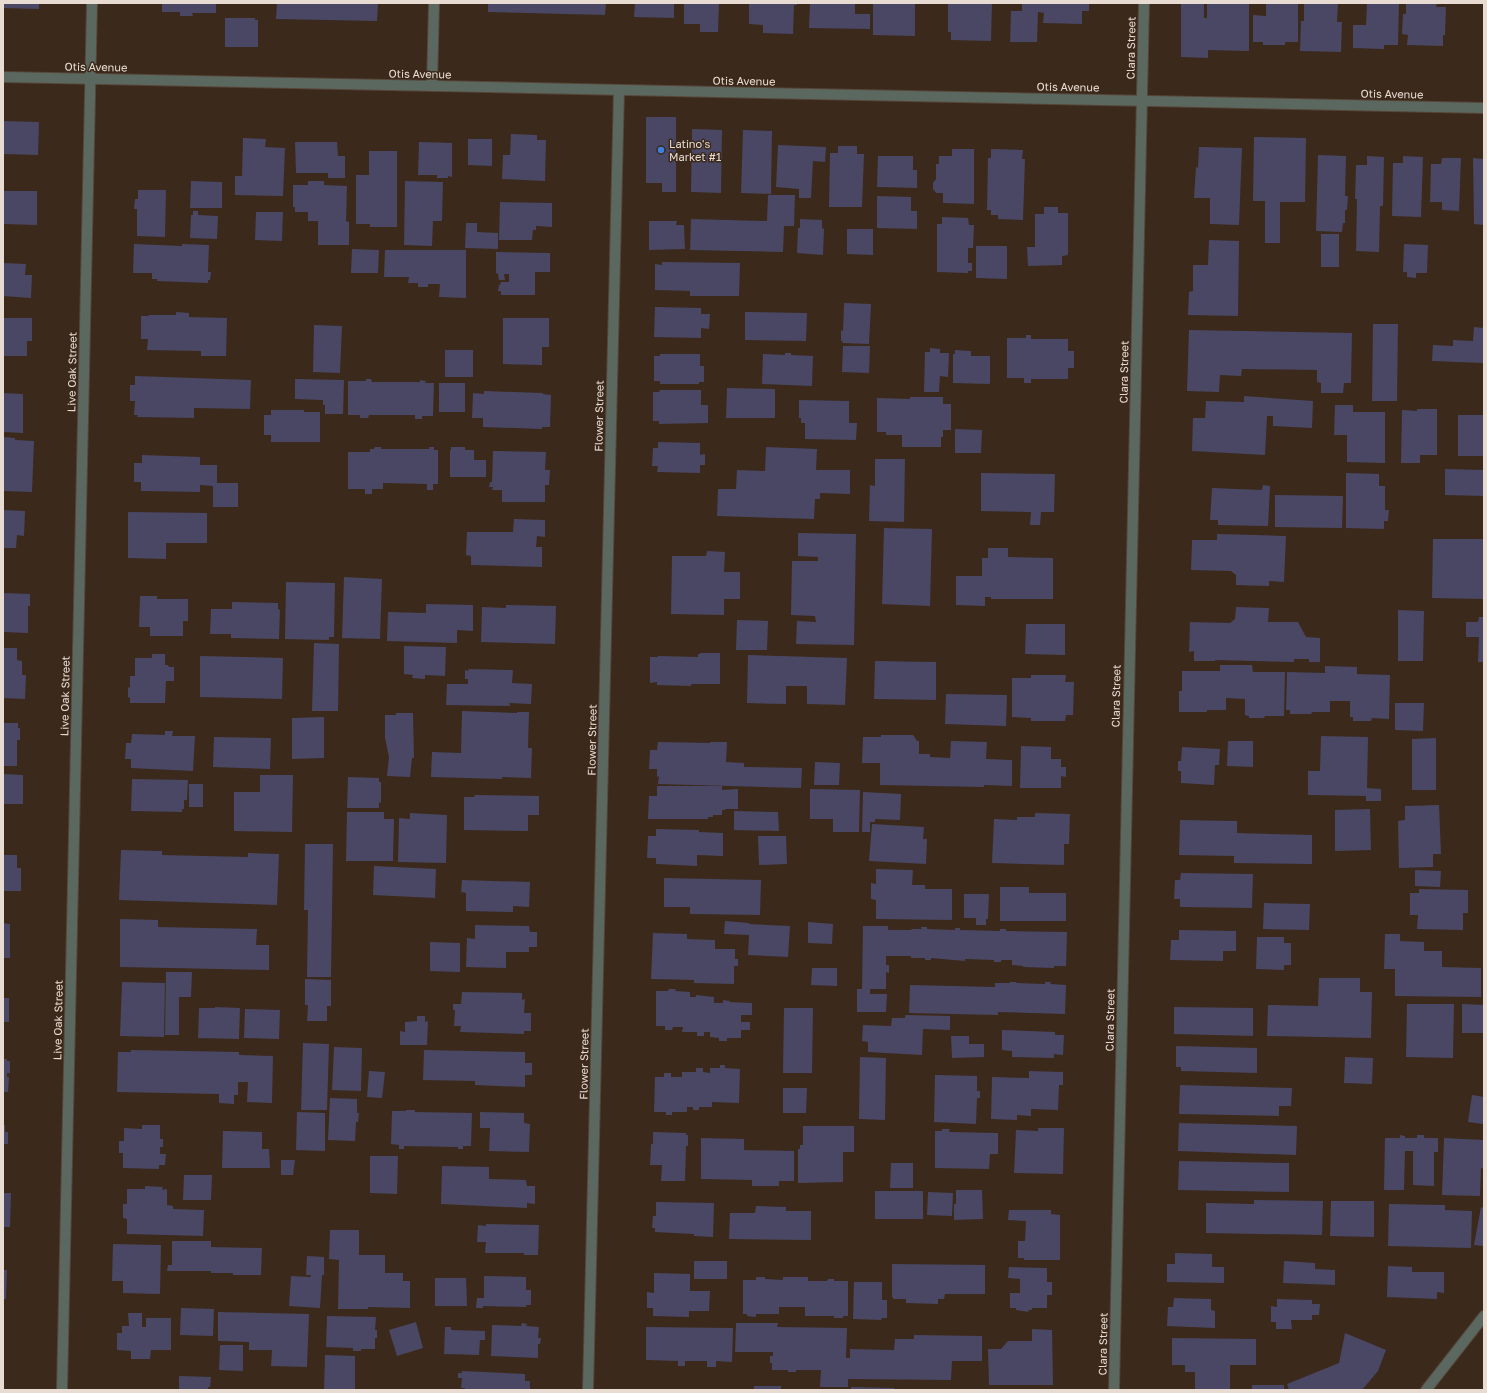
<svg xmlns="http://www.w3.org/2000/svg" width="1487" height="1393" viewBox="0 0 1487 1393" font-family="'Golos Text',sans-serif">
  <rect width="100%" height="100%" fill="#3b291b"/>
  <path fill="#4a4764" d="M3 3H39V9L3 8Z
    M162 3H216V13H192L193 16H180V12H162Z
    M277 3H378L377 21 276 19Z
    M488 3H606L605 15 488 12Z
    M635 3H674V18L634 17Z
    M684 3H719L718 32H700V24H684Z
    M749 3H797V5H794L793 34 763 33V25L749 24Z
    M810 3H855V14H870V29L809 28Z
    M873 3H915V36L873 35Z
    M948 3H992L991 41 951 40V32H948Z
    M1022 3H1089V11H1082V24L1043 23 1044 13 1038 12 1037 42H1010L1011 11H1022Z
    M1181 3H1204V18H1207V3H1249V51L1208 50V58L1181 57Z
    M1266 3H1298V42H1285V45H1263V42H1253V15L1266 16Z
    M1304 3H1338L1337 22H1342L1341 52 1300 51 1301 21H1304Z
    M1367 3H1399L1398 45H1384V49L1353 48V25H1366Z
    M1406 3H1437L1436 7H1446L1445 35H1443V46L1407 45 1408 35 1402 34 1403 14H1406Z
    M225 18H255V20H258V47H225Z
    M646 117H676V192H662V183H646Z
    M3 121 39 122 38 155 3 154Z
    M692 129 722 130 721 193 691 192Z
    M743 130 772 131 771 194 741 193Z
    M511 134 537 135V140H546L545 181 502 179 503 155H510Z
    M1254 137 1306 138 1305 202H1280V243H1265V201H1253Z
    M243 138 266 139 265 147 285 148 283 196 235 195V176H242Z
    M468 139H492V166L468 165Z
    M295 142H337L338 156H345V178H328V173H296Z
    M419 142 452 143V177L448 176V178H437V175H418Z
    M778 145 826 147 825 162 813 161 811 198H799V189L776 187Z
    M838 146H857V154H864L862 207H829L830 153H838Z
    M1199 147 1242 148 1239 225 1210 224V198H1194L1196 167 1198 168Z
    M952 149H974V204L943 203V193H936L933 189V183L936 179V164H939V156H952Z
    M991 149 1023 150 1022 159H1025L1023 220 998 219V215H991V210H987L988 158H991Z
    M369 151H397V227H370V224H356V175H369Z
    M1318 155 1346 156 1345 196H1348L1347 210H1345V223H1343L1342 232 1316 231Z
    M878 156H913V170H917V188L877 187Z
    M1367 156 1384 157 1383 206H1380L1379 252 1356 251 1357 199H1355L1356 165H1367Z
    M1403 156 1423 157 1421 217 1392 216 1393 163H1403Z
    M1442 158H1461L1459 211 1442 210V202H1430L1431 164H1441Z
    M1473 158 1484 159V225L1474 224Z
    M191 181 222 182V208H190Z
    M308 181H324V185L347 186 346 221 349 222V245H318V221H308V212H295V207H293V185H308Z
    M405 181 443 182 442 221H433L432 246 404 245Z
    M138 190H166L165 237 137 236V209H134L135 199H138Z
    M3 191H37V225L3 224Z
    M768 195H795L794 226H784L783 252 690 250 691 219 767 221Z
    M877 196 911 197V211H917V229L877 228Z
    M500 202 552 203V227L536 226V230H533L532 240H499Z
    M1044 207H1058V213H1068V255L1062 256V265L1028 266 1027 247H1035V214H1044Z
    M193 211H198V215L218 216 217 239 190 238 191 215H193Z
    M256 212H283L282 241 255 240Z
    M942 217 968 218 969 225H974L973 248H968V263H972V271H968V273L937 272V224H942Z
    M800 219 822 220V228L824 229 823 255 797 253 798 228H800Z
    M649 221H677L676 225H684L685 249 649 250Z
    M466 223H477V232L498 233V249L465 248Z
    M847 229H873V255L847 254Z
    M1321 234H1339V267H1321Z
    M1209 240 1239 241 1238 316 1188 315 1189 292 1193 291V265H1208Z
    M134 244 182 246V244L209 245 208 272H211L210 280H208V283L157 281V279H152V273H133Z
    M1404 244 1428 245 1427 273H1416V278L1407 277V272H1403Z
    M976 246H1007V279L976 278Z
    M352 249 379 250 378 273H351Z
    M385 250H466V298L439 297 440 284H428V287H418V283H408L409 277H384Z
    M496 252 550 253V272H535V295H501V291H498L499 285H500L501 282H509V274H504L505 280H499L498 274 496 273Z
    M662 262 740 263 739 296H690V291L655 290V264L662 265Z
    M3 263 26 264 25 275H32L31 298 3 296Z
    M844 303 871 304 869 344 842 343 843 341H841V330L843 331Z
    M655 307 701 308V314H710L709 329 701 328V338L654 337Z
    M176 312 189 313V317L227 318 226 356H201V351L147 350 148 339H141V316H149L148 315H176Z
    M745 312 807 313 806 341 745 340Z
    M3 318H32V341H27V356H3Z
    M503 318H549V347H542V365L503 364Z
    M1373 324H1398L1397 401H1372Z
    M314 325 342 326 340 373 313 372Z
    M1474 327 1484 328V363L1432 361 1433 345 1453 346V340L1473 341Z
    M1189 330 1352 333 1351 383H1344L1343 393H1321V383L1317 382V370L1242 369 1241 376 1220 375 1219 392 1187 391Z
    M1026 335H1031V339H1068V351H1074V368H1068V379H1031V383H1024V378H1007V338H1026Z
    M843 346H870L869 373 842 372Z
    M930 348 940 349V353H949L948 377 940 376 939 392H924L925 352H930Z
    M445 350H473V377H445Z
    M955 350 971 351V356H990V384L953 383V354H955Z
    M785 353H791V355L813 356 812 386 762 384 763 354 785 355Z
    M660 354H700V366H704V382H699V384H660V381H654V356H660Z
    M135 376 251 380 250 409 194 408V418L137 417 138 415H134L135 401H130V385H135Z
    M295 379 344 380 343 414H325V405H323V400L295 399Z
    M366 379H371L372 382H420V380L426 381 425 383H434L433 416H422V419H415V415H369L368 418H360V415H348V381H366Z
    M439 383H465V412H439Z
    M727 388 775 389V418H726Z
    M659 390H701V405H708V423L659 424V421H653V392H660Z
    M484 391 542 393 543 394 551 395 550 427H542V429L483 427V418H472L473 393 484 394Z
    M3 393 23 394V433L3 432Z
    M1244 396 1313 401 1312 428 1273 426V416H1267L1265 455 1192 451 1193 418H1205L1206 401 1244 402Z
    M910 397H943V404H951V430H943V437H941V447H902V435H886V432H877V398L910 399Z
    M799 400 849 401V423H857L856 440 805 439V423H801V418H799Z
    M1335 405H1353V412H1385V463L1347 462V435H1334Z
    M1417 409H1437V455H1420V463H1401L1402 410 1417 411Z
    M271 410H304V412H320V442H271V435H264V415H271Z
    M1458 415H1484V456H1458Z
    M955 429 982 430 981 453H955Z
    M3 437 15 438V440L34 441 32 492 3 491Z
    M658 442 700 443V455L705 454V465H700V473L657 472 658 466H652L653 448H658Z
    M375 447H381V449H429V447H434V450H438V484H433V490H427V484L383 483V489H372V494H365V489H348V452H370V449H374Z
    M451 447H465V450H474V460H486V477H450V450H451Z
    M766 447 817 449 816 470H850V494L820 493V499H815L814 519 717 516 718 489H736L737 470 765 471Z
    M493 451 546 452 545 470H550L549 485H545V502H502V490H492L493 487H489L490 482H492Z
    M142 455 200 457V465H217V483H238V507H213V486L200 485V492L141 491V482H134V463H142Z
    M875 459H905L904 522 869 521 870 485 875 486Z
    M1445 469 1484 470V496L1445 495Z
    M981 473 1055 474 1054 512H1041L1040 525H1030L1031 512 981 511Z
    M1346 473 1379 474V486H1385V510H1389L1388 521H1384V529L1346 528Z
    M1263 485 1270 486 1268 526 1218 525V520H1210L1212 488 1262 490Z
    M1275 495 1343 496 1342 528 1275 527Z
    M3 510 25 511 24 536 17 535 16 548H3Z
    M128 512 207 513V543H166V559L128 558Z
    M514 519 545 520V537L537 536 536 547H542V567L471 565V556L466 555 467 532H513Z
    M884 528 932 529 930 606 882 604Z
    M798 533 856 534 854 645 796 644 797 621 816 622 815 616 791 615 792 561H818V557L798 556Z
    M1217 534 1286 536 1284 582 1269 581V586L1236 585V575L1231 571 1191 570 1192 540H1217Z
    M1433 539H1484V599L1432 598Z
    M988 548H1008V557L1053 558V599H991V597H985V606L956 605V576H982V558H988Z
    M707 551 725 552 724 572H740V599H724V615L671 614 672 556H706Z
    M344 577 382 579 380 639 342 638Z
    M286 582 335 583 334 637H329V640L285 639Z
    M3 593 30 594V606H28V633L3 632Z
    M140 596H157V599H188V621H183V636H150V627H139Z
    M232 602 278 603V609L280 610 279 639 231 638V634H210L211 609H232Z
    M426 604 473 605V631L457 630V643L387 641 388 612 426 613Z
    M506 605 556 606 555 644 481 642 482 607 506 608Z
    M1236 607 1269 608 1268 622H1298L1306 637 1320 638V662H1309V659H1294V662L1215 660V661H1194V651L1189 652 1190 622 1230 623 1235 619Z
    M1398 610 1424 611 1423 661H1398Z
    M1479 617H1484V662H1478L1479 637H1466V622H1478Z
    M737 620 768 621 767 650H736Z
    M1026 624H1065V655L1025 654Z
    M314 643 339 644 338 711H312Z
    M404 646 446 647 445 676 425 675V679L412 678 413 675 404 674Z
    M3 648H17V660L22 661V675H26L25 699 3 698Z
    M700 653H720V684H691V686L657 685V682L650 683V657H658V656L698 657V654H700Z
    M152 654H165V665H168L169 667H174V681H166L165 703H130V698L128 697V687L130 688V676H135V658H152Z
    M748 655 847 658 845 705 807 704V686H786V704L747 703Z
    M200 656 283 658 282 699 200 697Z
    M875 661 936 662V700L874 699Z
    M1220 665H1252L1253 672H1285L1284 716H1265L1264 718H1249V716L1245 715V699L1226 698V710H1207V712H1179V691H1182V671H1220Z
    M1325 666 1357 667V674L1390 675 1389 719 1372 718 1371 721H1353V717H1350V701H1330V712H1312L1311 714H1290V710H1286L1287 672 1325 673Z
    M468 669 513 670 512 683 532 684 531 704 509 703 510 706 446 705 447 684H468V679H465V670L469 671Z
    M1031 675H1066L1065 682H1074L1073 715H1066L1065 721H1031V718L1012 717V678H1031Z
    M946 694 1007 695 1006 726 945 724Z
    M1395 703H1424L1423 731 1395 730Z
    M462 711 517 713V712H529L528 748H532L531 778 502 777V779L431 777 432 752 461 753Z
    M396 713H413L414 758H412L410 777 387 776 389 757 385 738V715H396Z
    M324 717V758L292 759V718Z
    M3 723H18V728H20V740H17V766H3Z
    M165 731H173L172 736H195L193 771 131 768V759H125L126 743H131L132 734 165 735Z
    M881 735H913L917 741H919V754H930V757L950 758 951 741 987 742 986 759 1012 760V786L984 785V787L880 785V763H862L863 737H881Z
    M1321 736 1368 737 1367 788 1381 789V801H1366V796L1308 795V771H1320Z
    M214 737 271 738 270 769 213 767Z
    M1436 738V790H1412V739Z
    M1228 741H1253V767L1227 766Z
    M658 742 710 743V742H727L726 762 744 763V767L802 768 801 788 658 784 659 776 657 777V769H649L650 750H657Z
    M1021 746 1051 747V759H1061V767H1066V777L1061 776V788H1020Z
    M1182 747 1220 749 1219 765H1215L1214 785 1181 783V771H1178V761H1181Z
    M815 762 840 763 839 785H814Z
    M3 774 23 775V804H3Z
    M260 775H293L292 832 234 831V792H260Z
    M348 777 379 778V782H381V803L379 802V808H347Z
    M132 779 188 780 187 800H184V809H182V812L131 811Z
    M189 784H203V807H189Z
    M657 786H722V790L738 789V809H725V810H722V815H713V817H708V819H648L649 796H657Z
    M810 789 860 790 859 832H833V819H810Z
    M863 792 901 794 900 820 875 819V822H870V832H862Z
    M474 795 539 796V815H528V831L464 830V797H475Z
    M1439 805 1441 854H1433V867L1399 868 1398 821 1405 820V806Z
    M1370 809 1371 850 1335 851V810Z
    M734 811 778 812 779 831 734 830Z
    M347 812H384V819H394L393 861H346Z
    M410 813 447 815 446 863 398 862 399 818 410 819Z
    M1035 813 1070 814 1069 844H1064V865L992 863 994 819 1017 820V817H1035Z
    M1180 820 1237 821V833L1312 835V864L1234 863V856L1179 855Z
    M872 824 924 827 923 839H927L926 864 869 861Z
    M656 829 699 830V832L723 833V856L697 855V866L656 864V858H647L648 836H656Z
    M758 836H786L787 864 759 865Z
    M305 844H333L331 977H307L308 910H304Z
    M121 850 162 851V855L248 857V853L279 854 277 905 119 900Z
    M3 855H17V868H21V891H3Z
    M374 866 436 869 435 898 373 895Z
    M876 869 913 870 912 885H925V889H952V920L876 919V900L871 899V883L876 884Z
    M1415 870 1441 871 1440 887 1415 886Z
    M1181 873 1253 874 1252 908 1180 907V899H1174L1175 880H1180Z
    M664 878 761 880 760 915 690 914V907H664Z
    M462 880 530 882 529 907 513 906V912L466 911V893L461 892Z
    M1000 887H1029V893H1066V921H1000Z
    M1419 889 1468 890V913H1463V930L1417 929 1418 915H1410V893H1419Z
    M964 894H989L988 919H986V925H976V918H964Z
    M1264 903 1310 904 1309 930 1263 929Z
    M120 919 158 920V927L257 929 256 945H269V970L120 967Z
    M725 921 749 923V924L790 926 788 957 748 955 749 935 724 934Z
    M808 922 833 924 832 944 808 943Z
    M3 923 10 924V958H3Z
    M475 925 529 926 530 932H537V947H529V952H506V968L466 967 467 938 475 939Z
    M863 926H888V930H912L911 929H922L921 927H927V929L955 930V928H960V930L1000 931V929H1006V931L1067 932 1066 966H1054V968L1023 967V966L1012 965V960H1001V962H994V960L965 959V961L931 958V960H925V958H911V956H886V965H889V973L886 972V989H870V994H887L886 1012H857V989H862Z
    M1179 930 1236 931V951H1223V961L1170 960 1171 940H1179Z
    M653 933 687 934V939L715 940V949H735V959H738V966H734V984L694 983V980L651 979Z
    M1385 934H1400V941L1424 942V951H1442V967L1481 968V997L1395 996V969H1384Z
    M1257 937H1284V943H1291V965H1284V970L1256 969Z
    M430 942 460 943V972L430 971Z
    M812 968H837V986L811 985Z
    M166 972H192L191 997H179V1035H165Z
    M1319 978H1360V992H1372L1371 1038 1267 1036 1268 1005 1318 1006Z
    M305 979 331 980V1006H327V1021H307L308 1005H305Z
    M122 982 165 983 164 1037 120 1036Z
    M1010 982H1016V983L1045 984V982H1051L1050 984 1066 985 1065 1014 998 1012V1015L909 1013 910 985 995 987V983H1010Z
    M669 989H676L675 991 690 992V997H696V995L714 997V1003H723V1000L730 1001 729 1002 752 1003V1015H741V1022H750V1030H741V1038H727V1041H719V1038L710 1037V1032H704V1036H697V1032H682L683 1027H673L672 1030H665V1026H656V991H668Z
    M462 992 522 993V1000L525 999 524 1013H531V1031H524V1034L460 1032 461 1026H454L455 1010H453V1004H461Z
    M3 998H9V1022H3Z
    M1407 1004H1454L1453 1058 1406 1057Z
    M1462 1004 1484 1005V1033H1462Z
    M215 1007 240 1008 239 1039 198 1038 199 1008H215Z
    M1174 1007 1253 1008V1036L1174 1034Z
    M784 1008H813L812 1073H783Z
    M245 1009 280 1010 279 1039 244 1038Z
    M905 1015 950 1016V1030L923 1029 922 1055 868 1052V1042L862 1041 863 1025 891 1026 892 1018H905Z
    M417 1016H425V1022L428 1021 427 1045H400V1031L405 1032V1022L417 1021Z
    M1002 1030 1055 1032V1035H1064L1063 1055 1054 1054V1058L1012 1057V1051L1002 1050Z
    M951 1036H969V1044H984V1057L952 1058Z
    M303 1043 329 1044 327 1110H301Z
    M1176 1046 1257 1048V1073L1181 1071V1067H1176Z
    M334 1047 362 1048 361 1091 332 1090Z
    M131 1050 239 1052V1055L273 1056 272 1103 247 1102 248 1082H238V1095H234V1104L219 1103V1094L117 1092 118 1052H131Z
    M424 1050 525 1052V1063H532V1075H525V1087L475 1085V1081L423 1080Z
    M860 1057 886 1058 885 1120 859 1119Z
    M1345 1057 1373 1058 1372 1084 1344 1083Z
    M3 1059H7V1061H10V1073H7V1077H9L8 1092H3Z
    M720 1065H725V1068L740 1069 739 1103 712 1102V1107H699V1110H693V1107H687V1112H672V1115H666V1112H654L655 1077H664V1073H671V1077H682V1072H696V1068H703V1072L710 1073V1068H720Z
    M369 1071 385 1072 382 1098 367 1097Z
    M1029 1071 1063 1072V1085H1059L1058 1110 1031 1109V1116L1017 1115V1120L991 1119 992 1077 1029 1078Z
    M935 1075 977 1076V1091H980V1098H977L976 1124 934 1122Z
    M1180 1085 1292 1088 1291 1106H1279V1116L1179 1114Z
    M783 1088H807L806 1113H783Z
    M1472 1095 1484 1097 1483 1124 1468 1122Z
    M330 1098 357 1099V1113H359L358 1122H356L355 1141 328 1140Z
    M406 1110H415V1112L472 1113 471 1146H463V1149H458V1147L404 1146V1149H399V1145L391 1144 392 1111H406Z
    M297 1112 325 1113V1151L296 1150Z
    M480 1112 524 1113V1123L530 1124 529 1152 489 1151 490 1128H480Z
    M1179 1123 1297 1126 1296 1155 1178 1151Z
    M3 1125H5V1132H8V1144H3Z
    M142 1125H160V1139H163V1147H160V1154H166L165 1165H159V1169L123 1168V1153H119V1141H124V1128L142 1129Z
    M803 1126H854V1152H843V1182L798 1183V1149H800V1145H803Z
    M1038 1128H1064L1063 1174 1014 1173 1016 1130 1038 1131Z
    M942 1129H950L949 1132 998 1133V1154H990L989 1169 935 1168V1131H942Z
    M223 1131 262 1132V1149H269L270 1168H222Z
    M653 1132 686 1133V1135H688V1146H686L685 1181H661L662 1165H650L651 1144H653Z
    M1400 1135 1405 1136V1138H1417V1135H1424V1138H1438V1152H1434V1186L1413 1185V1151H1405L1404 1190H1384L1385 1138H1400Z
    M701 1138 744 1139V1150L794 1151V1181H779V1186H752V1180L701 1179Z
    M1444 1138 1484 1140V1169L1481 1168 1480 1196 1442 1195Z
    M370 1156H398L397 1194 370 1193Z
    M281 1160H295L293 1175H281Z
    M1179 1161 1289 1163V1192L1178 1190Z
    M891 1163H913V1188H890Z
    M442 1166 489 1167V1179L526 1180 527 1186H535V1204L527 1203V1208L441 1204Z
    M184 1175H212L211 1200H183Z
    M145 1186 163 1187 162 1190 167 1189V1205L173 1206V1209L204 1210 203 1236 127 1234V1219L123 1218V1204H127V1189H145Z
    M956 1190H982L983 1219 954 1220V1204H956Z
    M875 1191H923V1219H875Z
    M928 1192 953 1193 952 1216 927 1215Z
    M3 1193H11L10 1227H3Z
    M1254 1200 1323 1201 1322 1235 1206 1233V1203L1254 1204Z
    M1331 1201H1374V1237L1330 1236Z
    M656 1202 714 1203 713 1237 694 1236V1234L655 1232V1228H652L653 1216H656Z
    M1389 1204 1445 1205V1210L1472 1211 1471 1248 1388 1246Z
    M756 1206 786 1207V1211H811V1240L729 1239 730 1213H755Z
    M1481 1207 1484 1208V1246L1474 1245Z
    M1009 1210H1051V1214L1060 1215V1260H1024V1258H1018V1241H1025L1026 1221 1008 1220Z
    M486 1224 539 1225 538 1255H524V1253H485L486 1242H477L478 1225 486 1226Z
    M330 1230H359V1255H385V1273H403V1281H410V1308L368 1307V1309H338L339 1260 329 1259Z
    M172 1241H211V1247L262 1248 261 1275H233V1273H211V1271H167L168 1265H172Z
    M113 1244 161 1245 160 1294 123 1293V1281H112Z
    M1175 1253 1212 1254V1267H1224V1283L1167 1282V1264H1175Z
    M307 1256 324 1257V1275H322L320 1308 289 1306 291 1276 310 1277 311 1275H306Z
    M694 1261H727V1279H694Z
    M1284 1261 1315 1263V1269L1335 1270V1285L1283 1283Z
    M892 1264 985 1265V1294H945L944 1299H938V1304L906 1303V1299H893V1297H892Z
    M1388 1266 1412 1267V1272H1444V1293L1437 1292V1299L1387 1297Z
    M1009 1267 1047 1268V1282H1052V1295H1047V1308H1032V1310H1028L1029 1312 1016 1310V1308H1010V1293H1020V1279L1008 1278Z
    M3 1270H7L6 1299H3Z
    M654 1273 690 1274V1291H710L709 1311H689V1317L653 1316V1308H647V1292L654 1293Z
    M484 1276 526 1277V1290H531V1305H526V1307L483 1306V1308H476L477 1298H484Z
    M756 1277H765V1279L783 1280V1277H808V1281H827L828 1279H834V1281H848V1316H843V1318H834V1316H805V1307H779V1314H756V1317L747 1316V1314H743V1280H756Z
    M435 1278H466L467 1306H435Z
    M854 1282H882V1300H887V1318H882L881 1320 853 1319Z
    M1174 1298 1211 1299V1310L1215 1311V1328L1167 1326 1168 1307H1173Z
    M1277 1299 1312 1300V1304H1320L1319 1315H1312V1320H1291L1292 1329H1276V1322H1271V1306L1277 1307Z
    M181 1308 214 1309 213 1336 180 1335Z
    M218 1312 309 1314 307 1367 271 1366 272 1350H249V1342L218 1341Z
    M128 1313H142V1327H146V1318H171V1350H151L150 1359H131V1351L117 1350V1333H122V1326H129Z
    M327 1316 376 1317 375 1330H377V1338H375V1349H361V1351H353V1348L326 1347Z
    M416 1322 423 1348 397 1356 389 1330Z
    M522 1323 527 1324 526 1326 539 1327 538 1338H541L540 1344H538V1358L491 1356 492 1325 521 1326Z
    M736 1323H778L777 1327 847 1328 846 1358H850V1349L894 1350 895 1339H914V1335L982 1336V1361H952L951 1380 848 1379V1387H820L821 1370H796V1372H788V1370H772V1363H770V1356H773V1352H735Z
    M445 1327H451V1330L485 1331V1340H480L479 1355 444 1354Z
    M646 1327 733 1328 732 1362 716 1361V1367H707V1361H685V1366H678V1361L646 1360Z
    M1032 1329 1052 1330 1053 1385H989L988 1349H1001L1008 1341H1032Z
    M1345 1333 1386 1350 1378 1371 1362 1390H1289L1287 1384 1339 1363Z
    M1172 1338 1256 1339V1365H1230V1390H1195V1372H1185V1365H1172Z
    M220 1345H243V1371L219 1370Z
    M325 1355 355 1356V1390H324Z
    M462 1371 525 1374V1381H530V1390H465V1388H461L462 1378H458V1373H462Z
    M179 1376 211 1377 210 1387H208V1390H179Z
    M1252 1385H1284V1390H1252Z
    M754 1386H781V1390H754Z
    M851 1387 894 1388V1390H851Z"/>
  <g fill="none" stroke-linecap="round" stroke-linejoin="round">
    <defs>
      <path id="minor" d="M432 86 434 3
        M62 1390 92 3
        M588 1390 619 90"/>
      <path id="tertiary" d="M3 77 1484 108
        M1114 1390 1144 3
        M1426 1390 1484 1316"/>
    </defs>
    <use href="#minor" stroke="#574538" stroke-width="12"/>
    <use href="#tertiary" stroke="#574538" stroke-width="12"/>
    <use href="#minor" stroke="#5b6860" stroke-width="10"/>
    <use href="#tertiary" stroke="#5b6860" stroke-width="10"/>
  </g>
  <circle fill="#3f7fe0" stroke="#3b291b" stroke-width="1.5" cx="661" cy="150" r="4"/>
  <g text-anchor="middle" stroke-width="3" stroke-linejoin="round" paint-order="stroke">
    <g font-size="11" fill="#e7dbd2" stroke="#3b291b">
      <text transform="translate(1131 48) rotate(-89)" y="4">Clara Street</text>
      <text transform="translate(96 67) rotate(1)" y="4">Otis Avenue</text>
      <text transform="translate(420 74) rotate(1)" y="4">Otis Avenue</text>
      <text transform="translate(744 81) rotate(1)" y="4">Otis Avenue</text>
      <text transform="translate(1068 87) rotate(1)" y="4">Otis Avenue</text>
      <text transform="translate(1392 94) rotate(1)" y="4">Otis Avenue</text>
      <text transform="translate(72 372) rotate(-89)" y="4">Live Oak Street</text>
      <text transform="translate(1124 372) rotate(-89)" y="4">Clara Street</text>
      <text transform="translate(599 416) rotate(-89)" y="4">Flower Street</text>
      <text transform="translate(65 696) rotate(-89)" y="4">Live Oak Street</text>
      <text transform="translate(1116 696) rotate(-89)" y="4">Clara Street</text>
      <text transform="translate(592 740) rotate(-89)" y="4">Flower Street</text>
      <text transform="translate(58 1020) rotate(-89)" y="4">Live Oak Street</text>
      <text transform="translate(1110 1020) rotate(-89)" y="4">Clara Street</text>
      <text transform="translate(584 1064) rotate(-89)" y="4">Flower Street</text>
      <text transform="translate(1103 1344) rotate(-89)" y="4">Clara Street</text>
    </g>
    <g font-size="11" fill="#e7dbd2" stroke="#3b291b" text-anchor="start">
      <text x="669" y="148">Latino's<tspan x="669" dy="13">Market #1</tspan></text>
    </g>
  </g>
  <rect width="1487" height="1393" fill="none" stroke="#e7dbd2" stroke-width="8"/>
</svg>
